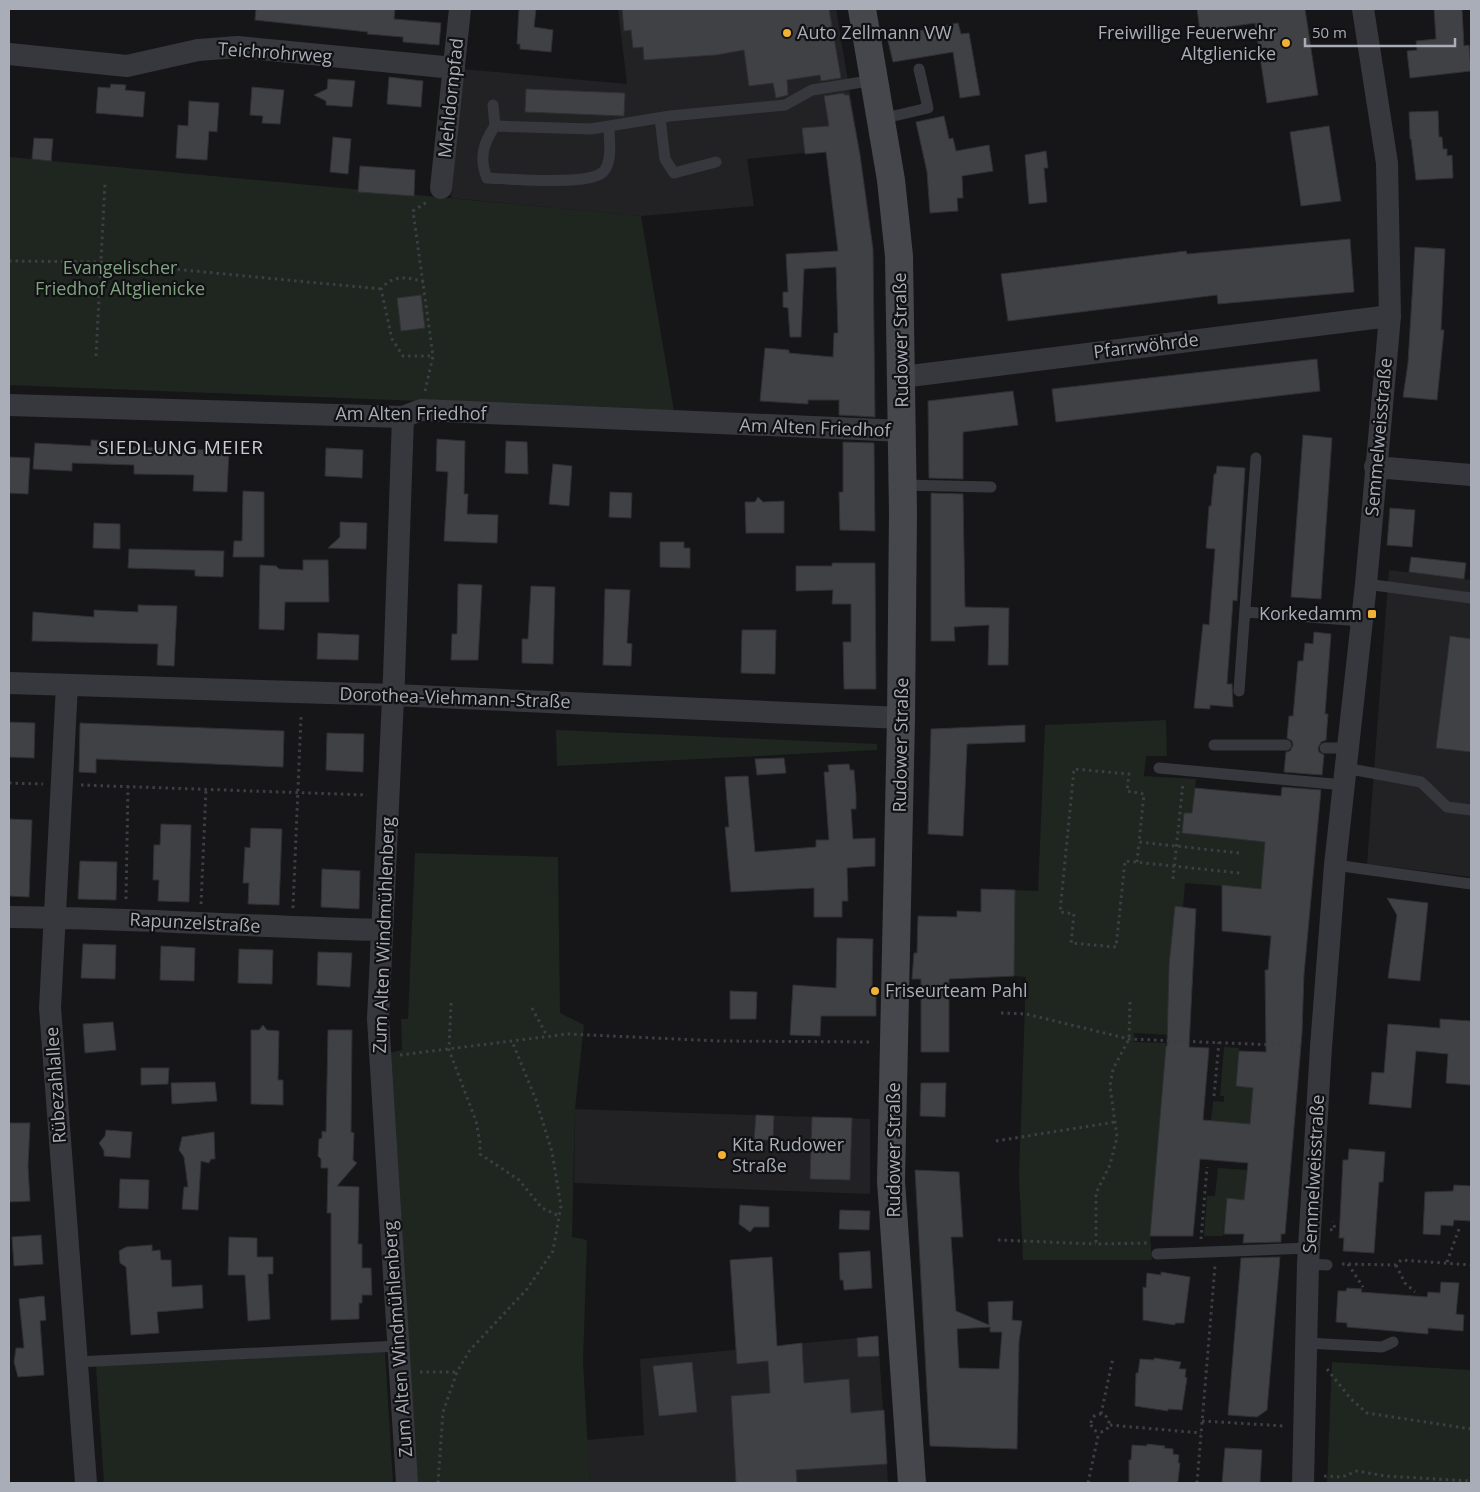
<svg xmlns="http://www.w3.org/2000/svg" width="1480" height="1492" viewBox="0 0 1480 1492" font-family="'Open Sans',sans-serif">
  <rect width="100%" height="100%" fill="#161618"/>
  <path fill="#222225" d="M618 9H836L859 147 747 159 754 206 641 216 451 198 462 69 627 84Z
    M1389 570 1471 580V877L1367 864Z
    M575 1109 870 1119V1194L574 1183Z
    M878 1336 888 1483H590L586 1440 644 1435 640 1359Z"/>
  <path fill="#1e261f" d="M9 157 641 216 674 411 9 385Z
    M1166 720 1167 756H1146L1144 776 1196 779 1192 813H1184L1182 833 1265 842 1261 889 1185 883 1183 907 1175 906 1168 971V1022L1190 1036 1134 1033V1042L1166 1043 1150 1236 1152 1260H1023L1019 1176 1026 977 1014 976 1015 890 1038 891 1045 725Z
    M556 730 877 744V750L557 766Z
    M415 853 558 857 560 1013 584 1025 575 1109 572 1237 587 1240 583 1363 590 1483H412L389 1053 402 1050 401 1019H408Z
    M1224 1047 1239 1048 1236 1086 1253 1088 1250 1124 1211 1121 1213 1101 1224 1102V1096H1220Z
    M1218 1168 1247 1170 1244 1200 1227 1199 1223 1236H1204L1207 1196H1215Z
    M385 1352 393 1483H104L96 1366Z
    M1332 1362 1471 1370V1483H1327Z"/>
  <path fill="#404145" stroke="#303034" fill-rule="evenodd" d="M256 9H395L394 19 441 23 439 45 403 42V37L367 34 368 32 255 20Z
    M519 9H536L534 27 553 30 551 52 520 49V44H517Z
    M622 9H829L841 78 821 81 820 75 787 80 788 95 776 98 773 83 749 86 744 50 716 55 644 60 643 47 633 48 631 30 624 31Z
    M1197 9H1305L1318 95 1267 103 1255 23 1200 31Z
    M1434 9H1462L1464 46 1469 45 1471 71 1410 78 1407 51 1417 50 1416 41 1436 39Z
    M958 23 961 34 969 33 980 95 960 98 953 52 893 62 887 37Z
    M389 77 423 81 421 107 387 104Z
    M328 79 355 81 352 107 326 105V101L314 95 327 89Z
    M111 84 126 85 125 90 145 92 143 117 96 113 98 87 110 88Z
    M252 87 284 90 280 124 262 123 263 116 250 115Z
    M526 89 625 93 624 116 525 112Z
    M844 93V95H849L860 155 873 249 875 417 839 415V400H808V404L760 401 765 348 789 350V353L833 357 834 333H838L836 267 804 269 801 337H790L788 308 783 307V292H788L786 254 838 251 826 152 805 154 802 128 829 126 824 96Z
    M189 101 219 103 217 132 209 131 207 160 176 158 178 125 188 126Z
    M1438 111 1439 137H1442L1443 149H1447V156L1452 155 1453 178 1416 180 1411 139H1410L1409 112Z
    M944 116 949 139 953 138 956 151 989 145 993 171 962 176 963 198H957L958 211 930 213 927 172 916 122Z
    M1329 126 1341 201 1301 206 1290 132Z
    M333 137 351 139 348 174 330 172Z
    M34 138 53 139 51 161 32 159Z
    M1046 151 1048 168H1044L1047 202 1029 204 1025 155Z
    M360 166 415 170 414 196 358 192Z
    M1350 239 1354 292 1218 304 1217 295 1008 321 1001 274 1186 251 1187 254Z
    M1415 247 1445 249 1441 330H1444L1437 400 1403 397 1408 363Z
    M421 295 425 328 401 331 397 298Z
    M1317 359 1320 391 1056 422 1052 389Z
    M1013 391 1018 425 963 432V479L929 478 928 401Z
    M1303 435 1332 438 1321 599 1291 597Z
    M437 439 465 441 464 494H468L467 514 498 515 497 543 444 541 448 472 436 471Z
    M91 440 116 441V446L229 451 227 492 193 491 194 475 134 474V465L72 463V471L33 469 35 443 91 446Z
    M506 441 527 442 528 474 505 473Z
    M843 442 874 443 875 531 840 530 839 492H843Z
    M326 448 363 450 362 478 325 476Z
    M9 457 30 458 28 494 9 493Z
    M553 464 572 466 569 506 549 504Z
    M1217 466 1245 468 1237 601 1233 600 1227 684H1232L1233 707 1210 705V709L1194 708 1203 624 1209 625 1215 549 1206 548 1209 506H1211L1214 474H1216Z
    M243 491 264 492V557H233L234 541H242Z
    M610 492 632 493 631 518 609 517Z
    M931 493 963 494 965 607 1009 608 1008 665H988L989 625 954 627 955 641H931Z
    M758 497 763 502 784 501V533H746L745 502H755Z
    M1390 508 1415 510 1412 547 1387 545Z
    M340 522 367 523 366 549 328 548 340 537Z
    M94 523 120 524V549L93 548Z
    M660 542H684V548H690V568L660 567Z
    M129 549 224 551 223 577 195 576V570L128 568Z
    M1411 557 1466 563 1464 579 1409 572Z
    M303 560H328L329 602H285L284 630 259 629 260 565 276 566 279 569 303 570Z
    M832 563H875L876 689H844L843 642H851V604H832L833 590 796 591V566H832Z
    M458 584 482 585 478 660H451L452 634H457Z
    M531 586 555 587 553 664 522 663V639H528Z
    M605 589 630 590 627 643 632 644 631 666 603 665Z
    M138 605 177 606 174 666 157 665 158 644 32 641 33 612 94 617V610L138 612Z
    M742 630H776L775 674 741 673Z
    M1314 632 1331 634 1325 714H1328L1326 740 1321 742 1318 748 1319 752 1324 755 1322 775 1284 772 1286 752 1290 751 1293 745 1292 741 1287 738 1289 716H1293L1298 661H1303L1305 643 1313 644Z
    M318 633 359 635 358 660 317 659Z
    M1450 636 1471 639V752L1436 748Z
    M9 722 35 723 34 758 9 757Z
    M80 723 284 731 283 767 96 759V773L79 772Z
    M1025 725V742L967 744 963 836 928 834 931 729Z
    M327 733 364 734 363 772 326 770Z
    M784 758 786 773 757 775 755 759Z
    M849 764 850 770H854L856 795V809H851L853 839 875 838V866L847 868 848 901H842V917H814V888L731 892 725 827H729L725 777 748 776 755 852 816 847V840H829L824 772H829L828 765Z
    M1282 787 1321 790 1304 974 1302 1033 1285 1234H1281V1242L1243 1243 1244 1234H1224L1227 1198 1244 1200 1248 1163 1200 1159 1193 1236H1150L1166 1046H1167L1169 965 1175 906 1196 909 1189 1047 1209 1048 1203 1120 1250 1124 1253 1088 1236 1086 1239 1051 1266 1052 1265 970H1268L1271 936 1222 931V885L1261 889 1265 842 1182 833 1184 813H1192L1195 788 1281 796Z
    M9 819 32 820 29 897 9 896Z
    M161 824 191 825 189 902 158 901 159 880H153L154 845H160Z
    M251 828 282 829 279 905 248 904 249 883H243L245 847 250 848Z
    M80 861 117 862 116 900 78 899Z
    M322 869 360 871 359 909 321 907Z
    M981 889 1015 890 1014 976 949 979V1052H921V979H912L914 953H917L918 916 957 917V911L981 912Z
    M1387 898 1428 903 1420 981 1388 978 1397 915Z
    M837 938 873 939 872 988H876V1016H821L820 1036 790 1035 793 985 836 988Z
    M83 944 116 945 115 979 81 978Z
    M161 946 195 948 194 981 160 980Z
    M239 949 273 950 272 984 238 983Z
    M318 952 352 953 350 987 317 985Z
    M730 991 757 992 756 1019H730Z
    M1440 1019 1471 1021V1085L1446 1083 1448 1054 1416 1051 1411 1108 1369 1104 1372 1072 1384 1073 1388 1024 1440 1028Z
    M113 1022 116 1050 85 1053 83 1024Z
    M263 1025 267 1030 279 1031 278 1080H283V1105L251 1104V1030H259Z
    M328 1030H352L351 1132 354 1133 353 1160 357 1163 337 1186 359 1187 358 1244H362V1268H371L372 1295H362V1303H359V1319L331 1320V1213H327L328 1168H321V1159L318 1156 319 1139 322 1138V1131L326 1132Z
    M141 1068H169L168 1084 141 1085Z
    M215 1082 217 1101 172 1104 171 1083Z
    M921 1083H946L945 1117 920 1116Z
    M756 1115 774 1116 773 1140H754Z
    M812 1117 852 1118 850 1180 810 1179Z
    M9 1123H30L28 1166 30 1201 9 1202Z
    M106 1130 132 1132 130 1158 104 1156V1151L99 1143 105 1136Z
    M214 1132 215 1159H211L209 1163 201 1161 198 1210 182 1209 184 1187H188L184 1157 179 1150 182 1137Z
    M1349 1149 1385 1152 1383 1182H1379L1374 1253 1343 1251 1344 1238H1339L1343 1160H1348Z
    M915 1170 959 1172 963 1237H951L956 1311 989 1325 988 1302 1013 1301 1012 1320 1022 1321 1019 1342 1017 1449 930 1446ZM990 1327V1332H1002L999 1369 959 1368 957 1329Z
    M120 1179 149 1180 148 1209 119 1208Z
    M1454 1185 1471 1186V1221L1454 1220 1453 1226 1441 1225 1440 1235 1423 1234 1425 1192 1453 1191Z
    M740 1205 769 1207V1227H754L750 1232 739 1224Z
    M840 1210 870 1211 869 1230 839 1229Z
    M41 1235 43 1264 14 1266 12 1237Z
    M229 1237 257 1238V1257H273V1274H268L270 1319 248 1321 245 1275H228Z
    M152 1245V1251L160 1250 161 1260H171L172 1287 202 1285 203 1308 157 1312 159 1333 131 1335 126 1267 120 1263 119 1251 126 1247Z
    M870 1251 872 1288 844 1290 843 1280H840L839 1253Z
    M772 1257 777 1346 802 1343 804 1383 849 1379 851 1413 884 1410 887 1464 796 1470 797 1483H736L731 1396 770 1393 768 1361 737 1364 730 1260Z
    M1280 1257 1267 1410 1257 1417 1228 1415 1241 1258Z
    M1161 1272 1190 1277 1184 1323H1175V1325L1143 1320V1287L1146 1288 1147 1273 1161 1275Z
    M1441 1282 1459 1283 1456 1314 1464 1315 1463 1331 1428 1328V1334L1347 1327V1323L1336 1322 1338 1291H1346L1347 1288 1362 1289 1361 1292 1427 1297 1428 1292 1440 1293Z
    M44 1296 46 1320 40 1321 44 1375 18 1377 14 1362 16 1348H24L19 1299Z
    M878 1336 879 1356 858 1357 857 1338Z
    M1154 1358 1181 1362 1179 1369H1186L1185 1377 1187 1378 1182 1410 1168 1409V1411L1135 1406 1136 1373H1138L1140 1359 1154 1360Z
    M692 1362 697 1412 659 1416 653 1366Z
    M1147 1444 1165 1446 1164 1448 1173 1449V1454L1179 1455 1178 1463H1180L1178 1481 1176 1483H1129V1460H1131L1132 1445 1147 1446Z
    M1225 1448 1262 1450 1260 1483H1222Z"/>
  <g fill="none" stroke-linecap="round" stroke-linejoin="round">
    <path stroke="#3d3f44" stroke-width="3" stroke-dasharray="2.5 4" stroke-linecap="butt" d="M9 261 100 262 381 289
      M424 282C408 277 393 274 381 289L392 339 403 356H433
      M96 356 105 183
      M425 391 433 356 413 211 427 202
      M9 783 43 784
      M81 785 367 795
      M1239 853 1139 842 1144 794 1127 791 1129 774 1074 769 1060 912 1074 914 1071 943 1116 947 1125 861 1240 873
      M1137 862 1139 842
      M1173 879 1183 783
      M126 899 128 786
      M201 904 206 789
      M293 908 301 717
      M1130 1002 1129 1039 1113 1069 1110 1086 1117 1137 1110 1165 1096 1193V1244L1148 1243
      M451 1003 449 1050 476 1121 480 1142V1154L519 1180 542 1208 559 1216
      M532 1008 547 1036
      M1001 1013 1026 1014 1129 1039 1300 1046
      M400 1055 568 1034 719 1041 872 1042
      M1214 1096 1219 1042
      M996 1141 1115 1122
      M1330 1230 1335 1229 1333 1221
      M1201 1239 1207 1167
      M998 1240 1096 1244
      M1447 1262 1459 1229
      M1342 1264 1396 1265 1401 1260 1471 1265
      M1348 1264 1363 1287
      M1396 1265 1405 1283 1415 1292
      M1327 1369 1351 1399 1367 1413 1471 1429
      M420 1372H457
      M1091 1423a9 9 0 1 1 18 0a9 9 0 1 1-18 0Z
      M1101 1414 1113 1358
      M1202 1421 1284 1426
      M1110 1425 1201 1433
      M1324 1476 1342 1477 1357 1471 1385 1476 1471 1481
      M438 1483 443 1412 457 1372 470 1350 527 1289 553 1251 561 1206 552 1152 536 1100 512 1041
      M1088 1483 1099 1432
      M1197 1483 1215 1266"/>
    <path stroke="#37383d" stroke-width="11" d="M493 105 495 126 591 129 670 116 785 105 812 90 875 80
      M660 118 665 159 674 173 716 162
      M881 119 928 108 919 69
      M495 126C483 143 479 159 487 178 509 179 589 186 603 172 613 162 609 140 609 127
      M903 485 991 487
      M1366 584 1471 598
      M1246 612 1361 621
      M1239 691 1256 458
      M1214 745H1286
      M1325 748H1347
      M1159 768 1344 785
      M1345 768 1421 782 1447 807 1471 810
      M1335 865 1471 884
      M1157 1254 1309 1248
      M1308 1264 1327 1265
      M1306 1343 1382 1347 1393 1342
      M77 1362 399 1346"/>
    <path stroke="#37383d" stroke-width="22" d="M9 54 127 66 198 50 238 47 454 68
      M441 188 460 9
      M902 377 1390 316
      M9 405 403 417 421 410 903 431
      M403 417 394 677 378 1019 407 1483
      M1375 467 1471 475
      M9 683 394 695 901 718
      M67 685 50 1008 86 1483
      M9 917C133 918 257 927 381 930
      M1303 1483 1308 1264 1321 1047 1335 865 1366 584 1390 316 1387 163 1363 9"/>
    <path stroke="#45474d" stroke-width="28" d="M862 9 891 180 899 256 903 513 901 718 891 1181 912 1483"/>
  </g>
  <g fill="#f2b134" stroke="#111113" stroke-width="2">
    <circle cx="787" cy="33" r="5"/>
    <circle cx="1286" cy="43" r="5"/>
    <rect x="1367" y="609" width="10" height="10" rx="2.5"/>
    <circle cx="875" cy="991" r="5"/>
    <circle cx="722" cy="1155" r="5"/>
  </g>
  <g text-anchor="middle" stroke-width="4.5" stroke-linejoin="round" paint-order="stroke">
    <g font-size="18" fill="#a8adb8" stroke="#111113" text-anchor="start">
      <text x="797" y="39">Auto Zellmann VW</text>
      <text x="1276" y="39" text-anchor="end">Freiwillige Feuerwehr<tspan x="1276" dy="21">Altglienicke</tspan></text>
      <text x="1362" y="620" text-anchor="end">Korkedamm</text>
      <text x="885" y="997">Friseurteam Pahl</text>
      <text x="732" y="1151">Kita Rudower<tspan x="732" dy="21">Straße</tspan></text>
    </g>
    <g font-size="18" fill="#a8adb8" stroke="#111113">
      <text transform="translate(275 53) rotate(4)" y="6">Teichrohrweg</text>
      <text transform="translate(451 98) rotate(-84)" y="6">Mehldornpfad</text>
      <text transform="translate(901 340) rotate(-91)" y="6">Rudower Straße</text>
      <text transform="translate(1146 346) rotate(-7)" y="6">Pfarrwöhrde</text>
      <text x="411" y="420">Am Alten Friedhof</text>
      <text transform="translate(815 428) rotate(2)" y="6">Am Alten Friedhof</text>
      <text transform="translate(1379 437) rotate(-85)" y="6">Semmelweisstraße</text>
      <text transform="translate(455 698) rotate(2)" y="6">Dorothea-Viehmann-Straße</text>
      <text transform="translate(901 745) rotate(-89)" y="6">Rudower Straße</text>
      <text transform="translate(195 923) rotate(3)" y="6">Rapunzelstraße</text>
      <text transform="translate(384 935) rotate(-88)" y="6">Zum Alten Windmühlenberg</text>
      <text transform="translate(56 1085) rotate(-94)" y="6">Rübezahlallee</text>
      <text transform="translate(894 1150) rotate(-90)" y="6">Rudower Straße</text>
      <text transform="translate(1314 1174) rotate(-87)" y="6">Semmelweisstraße</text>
      <text transform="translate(398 1339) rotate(-94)" y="6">Zum Alten Windmühlenberg</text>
    </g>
    <g font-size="18" fill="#7fa381" stroke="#111113">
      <text x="120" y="274">Evangelischer<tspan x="120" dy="21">Friedhof Altglienicke</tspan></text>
    </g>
    <g font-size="19" letter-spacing="1" fill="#c9ccd4" stroke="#111113">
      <text x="181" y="454">SIEDLUNG MEIER</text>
    </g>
  </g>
  <rect width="1480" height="1492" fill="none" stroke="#a8adb8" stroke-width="20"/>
  <path d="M1305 38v8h150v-8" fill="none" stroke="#a8adb8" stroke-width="2.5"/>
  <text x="1312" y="38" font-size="15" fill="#a8adb8" stroke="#111113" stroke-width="4" paint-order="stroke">50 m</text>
</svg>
